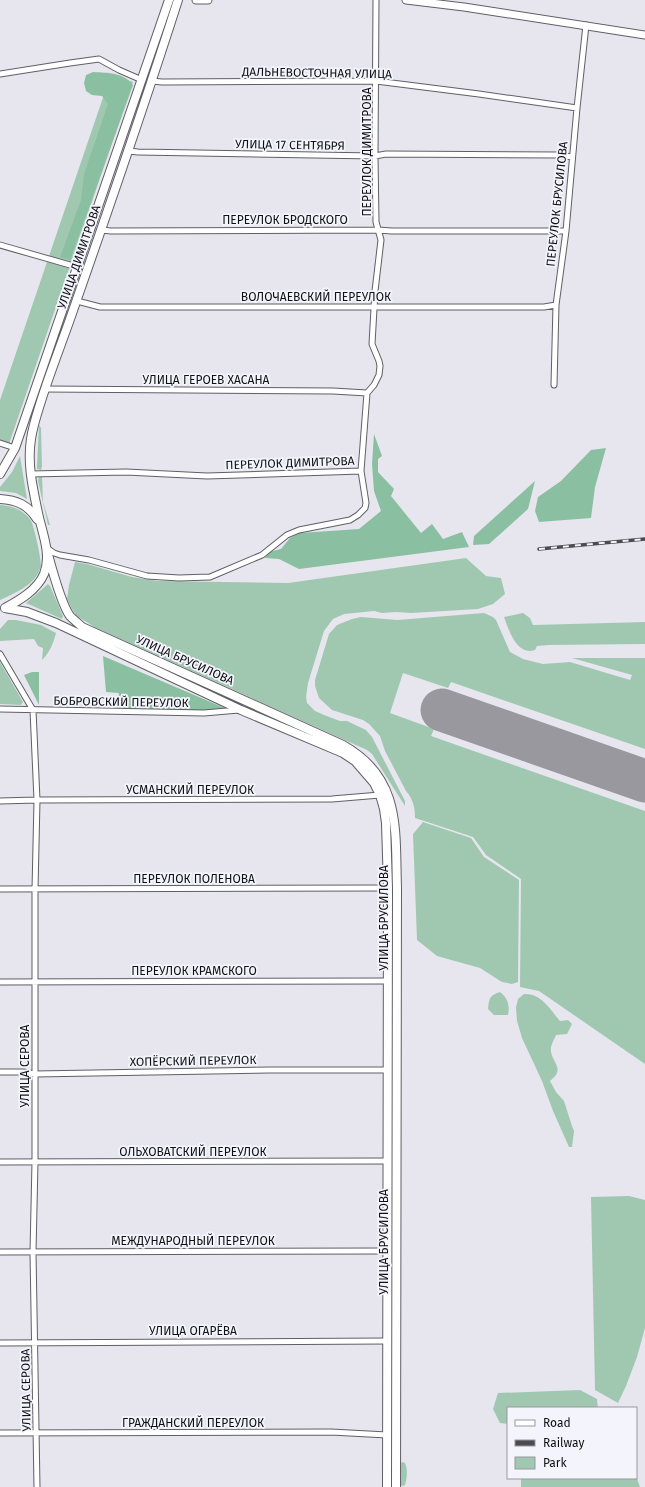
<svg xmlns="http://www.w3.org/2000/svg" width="645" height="1487" viewBox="0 0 645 1487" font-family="'Fira Sans',sans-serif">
  <rect width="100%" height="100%" fill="#e7e6ef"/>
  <path fill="#a0c8b1" d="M111 74 133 82 9 444 0 440V400Z
    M39 425 41 428 42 466 41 470 37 469V465Z
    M20 456 27 499 16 493 0 491V487L12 472Z
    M42 475 43 502 50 525H48L38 481 39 476Z
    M0 505C12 506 22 509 30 519 34 524 41 558 41 566 40 569 39 572 37 575 30 587 13 594 0 600Z
    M466 558 486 576 501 578 505 594 493 604 478 609 411 613 396 612 382 613 374 611 344 614 333 619 324 631 308 683 306 697 307 703 315 711 324 715 340 721H347L366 730 372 737 405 801V806L372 754 367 750 96 628 77 616 72 609 67 599 69 585 75 562 87 564 132 577 158 581 288 583Z
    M48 584 50 586 63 616 62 619 26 603Z
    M484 613 493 617 496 620 510 652 523 659 543 664 570 662 630 680 632 675 572 658H645V749L451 682 448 688 403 673 390 713 434 729 431 736 645 811V1064L539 991 520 987 521 879 486 855 473 837 415 818C415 807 413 799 406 791L385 751 380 736 369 724 363 720 332 710 319 698 315 686V680L329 634 337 625 352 619 361 617 397 620Z
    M523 613 530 618 533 625 645 622V644L549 645 537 646 535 650C517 656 509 631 504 617Z
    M8 620H16L41 625 56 633C53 644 50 652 42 660L43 648 38 646 34 639 0 641V629Z
    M0 662 23 702 21 705 0 704Z
    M423 822 471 838 484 857 519 880 518 982 512 984 502 982 480 968 437 956 417 940 413 834Z
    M500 992C508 998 510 1006 508 1015H494L488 1009C489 998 490 995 500 992Z
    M524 994C541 993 550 1009 560 1021L568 1020 572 1024 567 1034 556 1035C554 1040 550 1046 551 1051 552 1063 566 1069 550 1081L556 1092 564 1101 572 1126 574 1131 572 1147H569L553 1111 542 1081 522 1038 517 1021 516 1007 518 999Z
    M629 1196 645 1200V1328L637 1357 626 1386 618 1403 595 1390 591 1197Z
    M580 1390 597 1399 598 1408H508V1424L500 1423 493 1409 498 1393Z
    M403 1462 405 1463C408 1469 407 1479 405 1485L403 1486 400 1485C398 1479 398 1469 400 1463Z
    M636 1476 640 1487H521V1478H636Z"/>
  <path fill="#8abfa1" d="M93 72C108 73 123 72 133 85L70 260 60 257 81 200 84 174 108 104 102 96 92 95 86 91 84 83 86 75Z
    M374 434 382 456 378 459V472L394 489 391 496 421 533 432 524 443 539 462 532 469 547 299 569 279 559 265 558 269 552 281 549 290 538 300 533 359 529 381 511 374 491 372 464Z
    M606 448 595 487 591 518 539 522 535 511 538 497 561 481 591 450Z
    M535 481 528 509 489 544 473 545 474 536Z
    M103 656 227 709 226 713 140 708 117 709 119 693 106 692Z
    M32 672H39V705L24 675Z"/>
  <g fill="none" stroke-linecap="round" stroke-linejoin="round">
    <path stroke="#99989f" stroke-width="43" d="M442 710 645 781"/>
    <defs>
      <path id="minor" d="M0 74 70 63 99 59 119 70 142 80
        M152 81 162 82 376 81 479 94 577 108
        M128 151 138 152 375 156 386 154 559 155 572 157
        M101 230 111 231 378 230 392 231H566
        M0 245 77 267
        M77 301 100 307H544L556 305
        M554 385 556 305 566 231 577 108 586 25
        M45 389 333 391 367 393
        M0 443 15 448
        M30 474 126 472 207 476 361 471
        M47 548 54 553 60 555 89 560 147 576 179 578 210 577 262 555 287 535 299 530 350 520 358 515 365 508 366 503 361 471 367 393 374 385 379 375 380 366 379 361 372 344 375 291 381 240 376 222 375 156 376 0
        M0 654 33 710 37 800 35 890V1162L33 1252 37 1487
        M0 709 204 713 239 710
        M0 801 37 800 332 799 380 795
        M0 889 388 888
        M0 982 387 981
        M0 1072H23L35 1074 270 1070H388
        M0 1162 387 1161
        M0 1252 387 1251
        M0 1343 387 1341
        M0 1433 331 1432 387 1435"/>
      <path id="secondary" d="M196 0H208
        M406 0 464 7 645 35"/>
      <path id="primary" d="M0 474 15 448 169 0
        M0 499C17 500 28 505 37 519
        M46 547C51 565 60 602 70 616 74 620 78 623 82 627L343 745C402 778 395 830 397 888L396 1487
        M5 608 27 612 56 623 241 710 343 753 355 761 374 783 380 795 384 809 386 823 388 888 387 1487
        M5 608C20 600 37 590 44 574 52 554 42 533 38 513 33 489 27 464 31 439 33 425 38 411 42 398 53 364 66 332 77 299 112 199 146 100 178 0"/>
    </defs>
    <use href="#minor" stroke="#5f5f66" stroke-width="7"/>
    <use href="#secondary" stroke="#5f5f66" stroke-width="9"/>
    <use href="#primary" stroke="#5f5f66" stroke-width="10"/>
    <use href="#minor" stroke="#fff" stroke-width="5"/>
    <use href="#secondary" stroke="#fff" stroke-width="7"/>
    <use href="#primary" stroke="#fff" stroke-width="8"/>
    <defs>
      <path id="rail" d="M539 549 645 539"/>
    </defs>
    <use href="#rail" stroke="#4b4a4f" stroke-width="3.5"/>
    <use href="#rail" stroke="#f4f4fc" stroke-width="2" stroke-dasharray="6" stroke-linecap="butt"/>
  </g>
  <g text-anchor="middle" stroke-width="3.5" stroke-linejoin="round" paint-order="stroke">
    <g font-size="12" fill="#100f12" stroke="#f4f4fc">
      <text transform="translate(317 73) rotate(1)" y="4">ДАЛЬНЕВОСТОЧНАЯ УЛИЦА</text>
      <text transform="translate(290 145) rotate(1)" y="4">УЛИЦА 17 СЕНТЯБРЯ</text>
      <text transform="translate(367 152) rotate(-90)" y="4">ПЕРЕУЛОК ДИМИТРОВА</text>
      <text transform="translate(557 204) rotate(-84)" y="4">ПЕРЕУЛОК БРУСИЛОВА</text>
      <text x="285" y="224">ПЕРЕУЛОК БРОДСКОГО</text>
      <text transform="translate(79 257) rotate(-71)" y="4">УЛИЦА ДИМИТРОВА</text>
      <text x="316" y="301">ВОЛОЧАЕВСКИЙ ПЕРЕУЛОК</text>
      <text x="206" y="384">УЛИЦА ГЕРОЕВ ХАСАНА</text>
      <text transform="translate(290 463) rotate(-2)" y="4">ПЕРЕУЛОК ДИМИТРОВА</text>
      <text transform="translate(185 660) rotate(24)" y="4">УЛИЦА БРУСИЛОВА</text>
      <text transform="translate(121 702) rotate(1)" y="4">БОБРОВСКИЙ ПЕРЕУЛОК</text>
      <text x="190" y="794">УСМАНСКИЙ ПЕРЕУЛОК</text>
      <text x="194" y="883">ПЕРЕУЛОК ПОЛЕНОВА</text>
      <text transform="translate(384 918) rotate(-90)" y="4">УЛИЦА БРУСИЛОВА</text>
      <text x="194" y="975">ПЕРЕУЛОК КРАМСКОГО</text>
      <text transform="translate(193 1061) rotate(-1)" y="4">ХОПЁРСКИЙ ПЕРЕУЛОК</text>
      <text transform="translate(25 1066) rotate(-90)" y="4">УЛИЦА СЕРОВА</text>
      <text x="193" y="1156">ОЛЬХОВАТСКИЙ ПЕРЕУЛОК</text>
      <text x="193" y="1245">МЕЖДУНАРОДНЫЙ ПЕРЕУЛОК</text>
      <text transform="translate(384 1242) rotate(-90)" y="4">УЛИЦА БРУСИЛОВА</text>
      <text x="193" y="1335">УЛИЦА ОГАРЁВА</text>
      <text transform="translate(26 1390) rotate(-91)" y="4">УЛИЦА СЕРОВА</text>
      <text x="193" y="1427">ГРАЖДАНСКИЙ ПЕРЕУЛОК</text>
    </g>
  </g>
  <rect x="507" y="1407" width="130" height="72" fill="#f4f4fc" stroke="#99989e"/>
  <rect x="515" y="1420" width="20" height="6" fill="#ffffff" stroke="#99989e"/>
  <text x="543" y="1427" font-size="12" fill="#100f12">Road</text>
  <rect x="515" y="1440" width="20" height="6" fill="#4b4a4f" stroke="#99989e"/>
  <text x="543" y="1447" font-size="12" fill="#100f12">Railway</text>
  <rect x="515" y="1457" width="20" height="12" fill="#a0c8b1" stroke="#99989e"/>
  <text x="543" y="1467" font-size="12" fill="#100f12">Park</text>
</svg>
